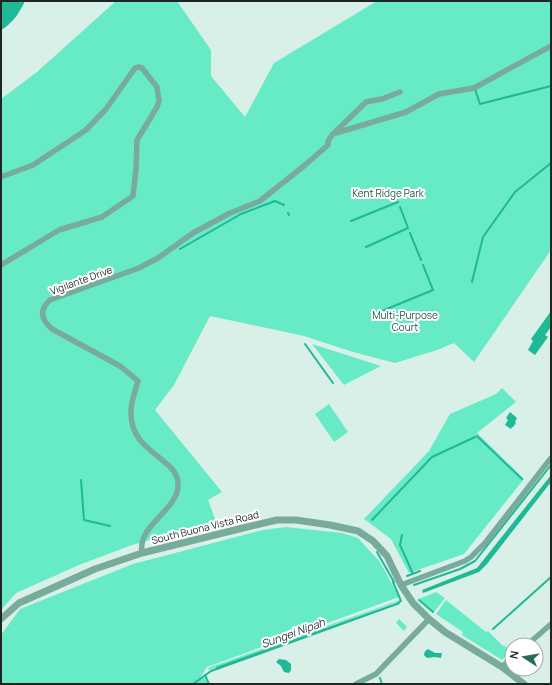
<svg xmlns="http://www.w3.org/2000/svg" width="552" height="685" viewBox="0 0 552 685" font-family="Manrope,sans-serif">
  <rect width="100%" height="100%" fill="#d9f0e8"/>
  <path fill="#67eac6" d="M116 1H177L211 50V76L245 117 274 63 377 1H551V250L474 362 454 343 437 350 395 363 353 352 304 336 210 316 174 385 155 410 222 492 208 500 218 527 174 533 132 545 79 565 16 593 1 610V99L37 72Z
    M312 344 381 366 344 385Z
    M502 388 516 402 477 433 524 479 464 554 409 573 391 539 364 519 429 451 450 414 496 394Z
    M329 404 348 432 334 442 315 414Z
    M286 527 342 533 358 538 380 562 399 597 207 667 199 680 204 677 208 684H1V635L20 609 133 564 263 530Z
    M436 592 445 598 434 612 419 599Z
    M400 600V601L209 670 208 668Z
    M446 600 486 632 488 631 502 645 512 650 502 660 462 635 463 632 436 614Z
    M399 619 407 627 404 631 396 623Z"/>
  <path fill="#1eb997" d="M1 1H25C20 12 12 24 1 30Z
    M551 311V327L545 335 548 337 535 355 528 350 533 341 531 339Z
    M510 412 517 418 515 422 516 423 513 427H512L511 429 505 425 508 420 506 418Z
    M551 475V482L487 564 479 572 423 593 422 590 477 568Z
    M399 602 400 604 217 670 216 667Z
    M428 649 435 653H442L441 658 435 657 427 658 424 655C424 652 425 651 428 649Z
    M279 659 286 660 291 664V670L289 673 284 672 281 666 276 662Z"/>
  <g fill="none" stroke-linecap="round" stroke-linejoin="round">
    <path stroke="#1eb997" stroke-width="2" d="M475 89 480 104 551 86
      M400 207 408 228
      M288 213 289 215
      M351 221 398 202
      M410 233 421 260
      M366 247 408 228
      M180 249 241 214 275 201 284 205
      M472 282 483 237 515 192 551 163
      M377 313 433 290 423 265
      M305 344 333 383
      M477 436 522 479
      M81 480 84 520 110 526
      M372 520 432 457 475 437
      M402 535 400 545 413 574
      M377 552 394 582
      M407 576 420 571
      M393 582 401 601 398 603
      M414 585 460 569 475 561 551 465
      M419 600 433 612
      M493 629 551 577
      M205 675 209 684
      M380 678 382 684
      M193 684 211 671 219 668"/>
    <path stroke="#78ab9b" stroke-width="5.5" d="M336 133 406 112 439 94 474 88 551 46
      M1 177 33 165 86 130 106 109 135 68 139 67 142 68 157 87 159 101 157 107 137 140 136 169 133 196 102 217 59 230 1 265
      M142 553C137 523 181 510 178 482 176 458 131 452 131 414 130 404 135 392 138 381L120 366 52 329C41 320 39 310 50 300L139 268 158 258 193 233 230 213 260 201 305 165 328 145V141L332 135 366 102 382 99 400 92
      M401 585 465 561 471 557 485 543 551 458
      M527 645 551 624
      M502 667 512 657
      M356 684 376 674 429 619"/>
    <path stroke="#78ab9b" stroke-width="7" d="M1 619 19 603 95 569 142 553 247 527 277 520H296L330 525 358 531 373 541 387 556 401 585 413 603 429 619 445 632 502 667 524 684"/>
  </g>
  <g text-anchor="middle" stroke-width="4" stroke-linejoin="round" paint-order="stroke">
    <g font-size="10" fill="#1b5445" stroke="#fff">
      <text x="388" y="197">Kent Ridge Park</text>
      <text x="405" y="319">Multi-Purpose<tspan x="405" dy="12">Court</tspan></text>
    </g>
    <g font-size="10" fill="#1d2623" stroke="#fff">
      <text transform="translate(81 280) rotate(-20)" y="4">Vigilante Drive</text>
      <text transform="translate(205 527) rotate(-14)" y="4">South Buona Vista Road</text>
    </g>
    <g font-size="11" font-style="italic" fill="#213831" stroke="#fff">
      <text transform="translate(293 633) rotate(-20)" y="4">Sungei Nipah</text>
    </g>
  </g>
  <rect width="552" height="685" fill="none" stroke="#1d2623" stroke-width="4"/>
  <g transform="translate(524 657) rotate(282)"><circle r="19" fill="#ffffff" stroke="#a5a8a7"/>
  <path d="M0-3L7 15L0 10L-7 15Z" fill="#2a6a59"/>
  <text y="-6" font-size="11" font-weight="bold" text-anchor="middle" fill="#1d2623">N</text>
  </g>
</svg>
